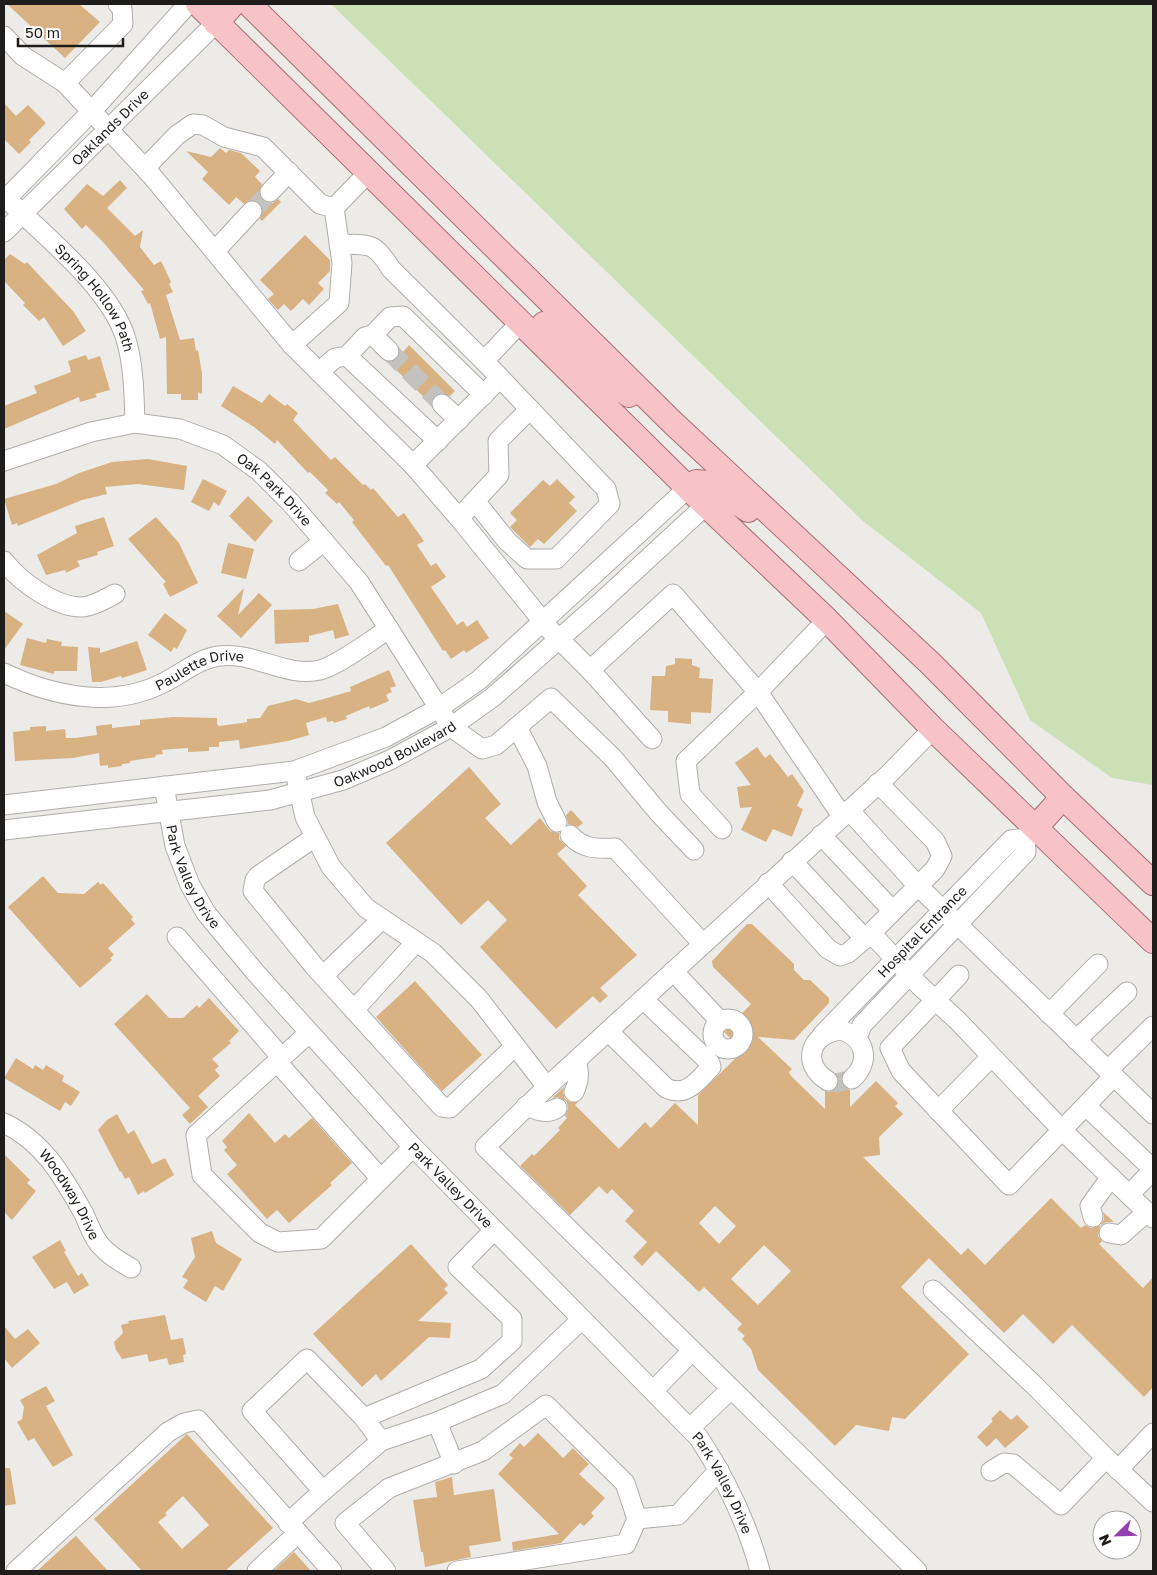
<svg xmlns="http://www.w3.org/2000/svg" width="1157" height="1575" viewBox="0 0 1157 1575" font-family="'Golos Text',sans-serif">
  <rect width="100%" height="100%" fill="#edebe8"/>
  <path fill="#cbe1b5" d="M331 4H1153V785L1112 778 1030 720 981 613 863 521Z"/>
  <path fill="#d8b282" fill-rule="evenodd" d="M7 4H79L100 22 65 58Z
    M4 103 16 116 28 105 46 123 29 140 31 142 19 154 4 139Z
    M220 148 226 153 229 150 241 153 260 171 255 177 262 184 259 195 263 200 273 203 278 199 281 202 262 221 260 219 263 208 260 203 254 200 244 204 236 197 229 205 202 179 208 172 186 151 211 157Z
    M120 180 127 188 107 208 135 236 143 230 140 247 154 265 161 261 171 282 169 284 173 292 166 295 180 340 194 338 196 351 198 350 202 373V394L198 392V400H181V394H167L166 337 160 339 150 303 148 304 141 291 144 290 103 242 86 225 82 229 64 209 87 184 103 196Z
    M305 235 330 260V271L318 283 324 289 309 305 303 299 291 311 284 304 278 310 268 299 274 294 260 280Z
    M10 254 25 264 27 262 38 274 73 311 86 331 63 346 44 317 39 321 23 305 25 303 4 281V260Z
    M409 345 455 391 450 396 438 393 434 397 431 404 388 362 397 359Z
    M86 355 88 360 100 356 110 390 95 394 97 397 80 402 79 397 4 429V406L37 393 34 386 71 372 68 361Z
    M233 386 262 403 269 394 285 406 287 404 298 413 293 420 331 460 335 457 363 485 365 484 371 490 373 488 398 517 404 513 424 541 417 545 431 566 436 563 446 577 431 587 457 625 463 621 467 627 477 620 489 638 466 653 464 650 451 659 445 650 443 651 388 565 386 566 352 522 354 520 339 502 337 504 325 493 328 490 310 472 308 473 277 440 275 444 254 427 221 406Z
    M148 459 187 466 184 490 138 484 105 487 107 494 82 500 18 526 17 523 12 525 4 499 56 484 79 473 112 462Z
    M203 479 227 491 219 506 214 502 209 511 191 502Z
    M557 479 575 497 569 503 577 511 544 544 538 539 530 547 510 527 517 520 510 513 543 480 550 486Z
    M248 496 273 521 255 542 229 516Z
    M104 517 114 546 97 552 98 555 77 561 80 566 66 573 65 570 46 575 37 555 77 533 75 526Z
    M156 517 179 543 198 583 170 597 163 584 166 582 128 539Z
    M228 543 254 549 246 579 221 573Z
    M244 588 238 615 259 593 272 605 241 638 217 616Z
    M338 604 349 635 335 639 333 630 309 636V642L275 644 274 610 313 609Z
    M4 611 23 624 4 650Z
    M165 613 187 630 177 649 174 647 171 652 148 635Z
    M27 638 46 643 47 639 62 642 61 646 78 647 77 671H54V674L20 665Z
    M137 641 147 670 122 678 121 676 101 682H92L88 647 100 648V653Z
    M675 658 692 659V665L700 668 699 678 713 679 711 713 691 712V724L668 722V711L650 710 652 676H665L666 666 675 664Z
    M389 670 396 686 390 688 392 692 386 695 389 701 370 709 369 706 346 716 347 719 334 723 333 721 327 722 326 717 306 723 309 735 288 741 240 749 239 740 219 742V747H209V751L188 752V748L173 749 162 750 163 754 155 755 156 757 130 761V763L122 764V766L108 768V765L100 766 99 753 73 758 15 761 13 732 30 730V727L46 726V731L65 729 66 738H75L97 735 96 726 112 724V728L140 725V720L173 717 217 718V724L219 726 242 723 247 722V719L260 718 268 706 296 699 309 703 327 698 351 691 350 687Z
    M757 747 765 758 770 754 788 777 792 774 804 791 797 806 803 809 792 837 773 829 766 842 741 830 752 807 740 808 737 787 751 785 735 763Z
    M469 767 501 804 485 818 511 845 540 818 550 831 559 833V839L566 846 557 854 587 886 578 895 637 955 600 988 608 996 600 1003 593 996 556 1029 480 947 507 920 488 900 461 925 386 843Z
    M571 810 583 823 578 827 568 824 566 815Z
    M43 876 58 893 84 894 98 882 101 885 103 883 133 917 131 919 135 924 108 948 114 955 110 958 112 960 80 988 8 907Z
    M747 924H752L794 964V970L804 980H810L829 998V1003L794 1040 758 1037 792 1069 789 1072 791 1076 825 1109V1091L832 1092 837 1088 839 1082 837 1075 842 1074V1083L850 1090V1107L876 1081 898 1103 895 1106 903 1114 879 1137 880 1155 863 1157 961 1255 968 1248 985 1265 1051 1198 1081 1228 1085 1225 1091 1228 1101 1225 1104 1219 1103 1212 1114 1222H1106L1100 1226 1098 1236 1102 1241 1099 1244 1143 1288 1153 1277V1387L1144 1397 1072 1325 1053 1344 1023 1314 1004 1333 929 1258 901 1287 969 1354 905 1419 892 1417 889 1431 856 1425 835 1446 758 1370 751 1349 742 1339 745 1336 737 1329 742 1324 704 1287 699 1292 656 1251 642 1266 633 1257 647 1242 625 1221 634 1211 612 1189 607 1194 599 1186 570 1215 520 1166 532 1154 534 1156 560 1130 558 1128 567 1118 565 1116 568 1109 567 1102 558 1097 552 1098 564 1087 563 1093 565 1099 570 1102H578L575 1105 619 1149 645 1122 651 1128 675 1103 698 1125V1095L743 1051 724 1032 751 1004 713 967 712 961ZM715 1206 736 1226 719 1244 699 1223ZM764 1245 791 1271 758 1305 731 1279Z
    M415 981 482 1055 442 1091 376 1017Z
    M147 994 169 1018H183L197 1005 199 1008 209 998 239 1031 229 1041 231 1043 212 1059 219 1066 215 1070 220 1076 198 1096 208 1107 190 1124 182 1115 190 1108 114 1024Z
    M16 1058 33 1069 35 1065 43 1070 46 1065 64 1076 62 1081 80 1092 71 1106 65 1102 60 1111 4 1078Z
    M249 1113 275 1143 285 1134 289 1138 312 1118 352 1163 330 1183 332 1185 289 1223 277 1210 267 1219 227 1174 237 1165 224 1150 227 1147 222 1141Z
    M117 1114 128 1134 134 1130 152 1164 165 1158 174 1175 145 1193 144 1191 138 1195 129 1177 125 1179 121 1171 120 1172 98 1130 107 1120Z
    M4 1154 30 1180 27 1183 36 1191 12 1220 4 1212Z
    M212 1231 216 1243 242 1259 223 1291 215 1286 206 1302 183 1288 188 1280 182 1277 195 1257 191 1238Z
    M60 1240 66 1251 64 1252 78 1276 82 1273 89 1285 74 1294 67 1282 54 1289 32 1257Z
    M411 1244 448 1285 444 1289 448 1293 418 1321 451 1323 450 1338 429 1337 381 1381 376 1374 362 1387 313 1334Z
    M165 1315 171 1340 183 1338 186 1354 183 1355 184 1362 169 1365 167 1358 149 1362 147 1354 122 1359 116 1350 114 1342 123 1333 121 1325 129 1323 128 1321Z
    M4 1326 15 1339 28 1329 40 1343 12 1368 4 1358Z
    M46 1386 55 1401 46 1406 73 1455 53 1467 34 1438 28 1441 17 1422 22 1419 24 1407 20 1400Z
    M1000 1410 1011 1420 1017 1415 1029 1427 1005 1448 996 1438 987 1447 977 1437 993 1421 991 1419Z
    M538 1433 563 1458 573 1448 589 1464 579 1474 605 1498 591 1513 594 1516 584 1526 580 1523 561 1543 513 1551 512 1542 559 1534 498 1474 513 1458 509 1455 520 1443 524 1447Z
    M187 1434 273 1528 225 1571H142L94 1519ZM183 1496 209 1525 182 1549 158 1522 167 1515 165 1513Z
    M4 1468H10L16 1504 4 1506Z
    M452 1477 454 1495 494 1489 501 1541 469 1546 471 1557 425 1567 423 1552H421L413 1500 437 1497 435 1482Z
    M76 1536 108 1571H37L71 1540Z
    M294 1552 311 1571H273Z"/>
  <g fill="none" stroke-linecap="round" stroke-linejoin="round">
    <path stroke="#c4c2bf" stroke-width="19" stroke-dasharray="19 9" stroke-linecap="butt" d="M252 211 270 192
      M389 351 442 404
      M828 1081 836 1083 852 1079"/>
    <defs>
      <g id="minor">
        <path d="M4 36 23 56 65 83 152 176 292 345 413 465 500 378"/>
        <path d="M65 83 123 24 122 8 118 4"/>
        <path d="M145 168 177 135 193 124 203 125 224 137 263 147 320 204 334 208"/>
        <path d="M270 192 289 172"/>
        <path id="s1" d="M4 196C42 234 108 285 125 336 134 364 134 394 135 423"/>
        <path d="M4 201 91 112 188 4"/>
        <path id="s2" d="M4 232 216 23"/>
        <path d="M339 244C370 245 374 241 391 269L484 361"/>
        <path d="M215 251 252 211"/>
        <path d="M373 335 389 351"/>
        <path d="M292 345 339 303 342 263 334 208 368 173"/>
        <path d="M347 356 438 441"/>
        <path d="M319 372 335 358 347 356 365 337 373 335 390 317 403 316 484 395"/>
        <path d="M442 404 459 420"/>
        <path d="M530 409 498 441 499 475 459 518 549 629 590 670 652 739"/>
        <path id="s3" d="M4 461 91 432 135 423 180 429 223 445 259 471 290 502 359 582 451 727 482 749 496 745 551 698 613 758 658 812 694 850"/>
        <path d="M413 465 459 518"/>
        <path d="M475 501 507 541 527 559H556L610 504 606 489 484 361 520 323"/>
        <path d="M4 561C19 581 56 608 83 607 94 606 105 599 115 594"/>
        <path d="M299 561 324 541"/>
        <path d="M590 670 673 594 758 692 827 620"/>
        <path id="s4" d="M4 673C54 697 114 709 165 682 183 673 198 659 219 656 253 651 286 678 320 670 339 665 371 640 389 629"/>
        <path d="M517 727 537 766 547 802 557 822"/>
        <path d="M297 781 305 817 331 867 366 908 433 953 479 999 547 1087"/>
        <path id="s5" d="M164 786 175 846 190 885 206 913 255 972 413 1147 699 1438C725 1478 748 1525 760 1571"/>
        <path d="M4 805 294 771 386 737 439 708 479 680 688 488"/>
        <path d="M849 810 918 886 1153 1114"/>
        <path d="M722 829 690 794 686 761 758 692 842 816"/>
        <path id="s6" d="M4 830 270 800 343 780 390 760 451 727 493 697 600 603 706 505"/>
        <path d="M570 835C583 849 596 849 615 848L703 944"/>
        <path d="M821 835 893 911"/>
        <path d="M315 837 258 876 255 880 253 891 314 966 442 1107 450 1108 515 1046"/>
        <path d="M792 861 865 939"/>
        <path d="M768 883 828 949 840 956 848 953 871 933 919 985 958 1021 1062 1130 1114 1076"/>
        <path d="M871 933 935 869 942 856 935 841 878 783"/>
        <path d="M177 937 282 1058"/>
        <path d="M673 971 720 1021"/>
        <path d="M959 975 890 1048 901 1071 1009 1185 1062 1130 1153 1218"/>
        <path d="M323 976 382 919"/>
        <path d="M354 1010 416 942"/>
        <path d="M1049 1014 1098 964"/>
        <circle cx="728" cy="1034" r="15"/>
        <path d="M608 1031 666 1088C687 1098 698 1080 711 1067L710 1063 643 999"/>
        <path d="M309 1033 196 1135 202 1175 260 1233 278 1242 321 1239 413 1147"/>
        <path id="s7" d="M822 1035 1011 840 1025 838 1036 827"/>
        <path d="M857 1038 862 1025 1026 852 1025 838"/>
        <path d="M1076 1040 1127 992"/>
        <path d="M277 1062 381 1179"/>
        <path d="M1108 1070 1153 1026"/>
        <path d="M828 1081C800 1064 810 1033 841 1030 866 1037 871 1062 852 1079"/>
        <path d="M574 1092C579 1081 580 1073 576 1061"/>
        <path d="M526 1106C537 1110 547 1115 557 1108"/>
        <path d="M1086 1106 1153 1169"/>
        <path d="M938 1111 991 1057"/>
        <path id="s8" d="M4 1123C44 1142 63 1177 84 1214 89 1225 94 1240 103 1248 111 1257 121 1262 131 1268"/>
        <path d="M1130 1194 1153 1170"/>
        <path d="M1093 1217 1090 1206 1111 1177"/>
        <path d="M1109 1233 1121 1235 1147 1212"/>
        <path d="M933 1290 1035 1386 1106 1458 1153 1502"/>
        <path d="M654 1390 691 1352"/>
        <path d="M364 1418 481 1369 512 1341V1319L458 1267 494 1230"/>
        <path d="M437 1422 454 1464"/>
        <path d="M690 1428 730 1390"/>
        <path d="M381 1441 364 1418 307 1359 252 1411 323 1491 381 1441 437 1422 503 1394 582 1319"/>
        <path d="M1118 1470 1153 1433"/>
        <path d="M991 1471 1004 1463 1013 1464 1061 1505 1106 1458"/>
        <path d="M637 1519 678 1515 719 1470"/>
        <path d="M288 1523 323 1491"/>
        <path d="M16 1571 168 1432 184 1423 198 1420 332 1571"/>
        <path d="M257 1571 298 1533"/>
        <path d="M386 1571 345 1523 389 1488 483 1451 546 1405 625 1483 637 1519 626 1544 457 1571"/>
        <path d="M917 1571 485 1147 547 1087 888 775 933 729"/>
      </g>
      <path id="major" d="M198 4 688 488 827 620 933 729 1153 941
        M249 4 672 422 930 663 1063 797 1153 883
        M216 23 233 4
        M544 324 593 369 629 395
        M688 488 696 482 709 483 748 510
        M1036 827 1063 797"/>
    </defs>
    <use href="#minor" stroke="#afadaa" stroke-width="21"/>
    <use href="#major" stroke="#a76e74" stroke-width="26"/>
    <use href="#minor" stroke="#fff" stroke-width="19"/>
    <use href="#major" stroke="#f7c2c8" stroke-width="24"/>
  </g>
  <g text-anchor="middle" stroke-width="4.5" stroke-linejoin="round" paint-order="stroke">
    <g font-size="14" fill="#1e1d1c" stroke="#fff">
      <text dy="5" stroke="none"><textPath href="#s2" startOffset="149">Oaklands Drive</textPath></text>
      <text dy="5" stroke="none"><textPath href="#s1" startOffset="138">Spring Hollow Path</textPath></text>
      <text dy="5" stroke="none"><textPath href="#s3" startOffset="296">Oak Park Drive</textPath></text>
      <text dy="5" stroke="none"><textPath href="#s4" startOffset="205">Paulette Drive</textPath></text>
      <text dy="5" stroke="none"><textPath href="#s6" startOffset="401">Oakwood Boulevard</textPath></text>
      <text dy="5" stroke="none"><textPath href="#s5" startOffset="96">Park Valley Drive</textPath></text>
      <text dy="5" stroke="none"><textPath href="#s7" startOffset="144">Hospital Entrance</textPath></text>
      <text dy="5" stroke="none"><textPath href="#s5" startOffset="501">Park Valley Drive</textPath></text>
      <text dy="5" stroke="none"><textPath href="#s8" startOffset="99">Woodway Drive</textPath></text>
      <text dy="5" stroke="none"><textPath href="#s5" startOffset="906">Park Valley Drive</textPath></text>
    </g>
  </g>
  <rect width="1157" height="1575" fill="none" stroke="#1e1d1c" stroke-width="10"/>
  <g transform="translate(1117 1535) rotate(247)"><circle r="24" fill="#ffffff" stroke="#a5a5a4"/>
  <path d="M0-4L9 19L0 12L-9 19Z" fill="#9440ae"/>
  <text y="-8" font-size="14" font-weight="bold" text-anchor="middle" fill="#1e1d1c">N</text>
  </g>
  <path d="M18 38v8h105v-8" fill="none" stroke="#1e1d1c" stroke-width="2.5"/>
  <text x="25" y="38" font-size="15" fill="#1e1d1c" stroke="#ffffff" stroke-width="4" paint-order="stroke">50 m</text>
</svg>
